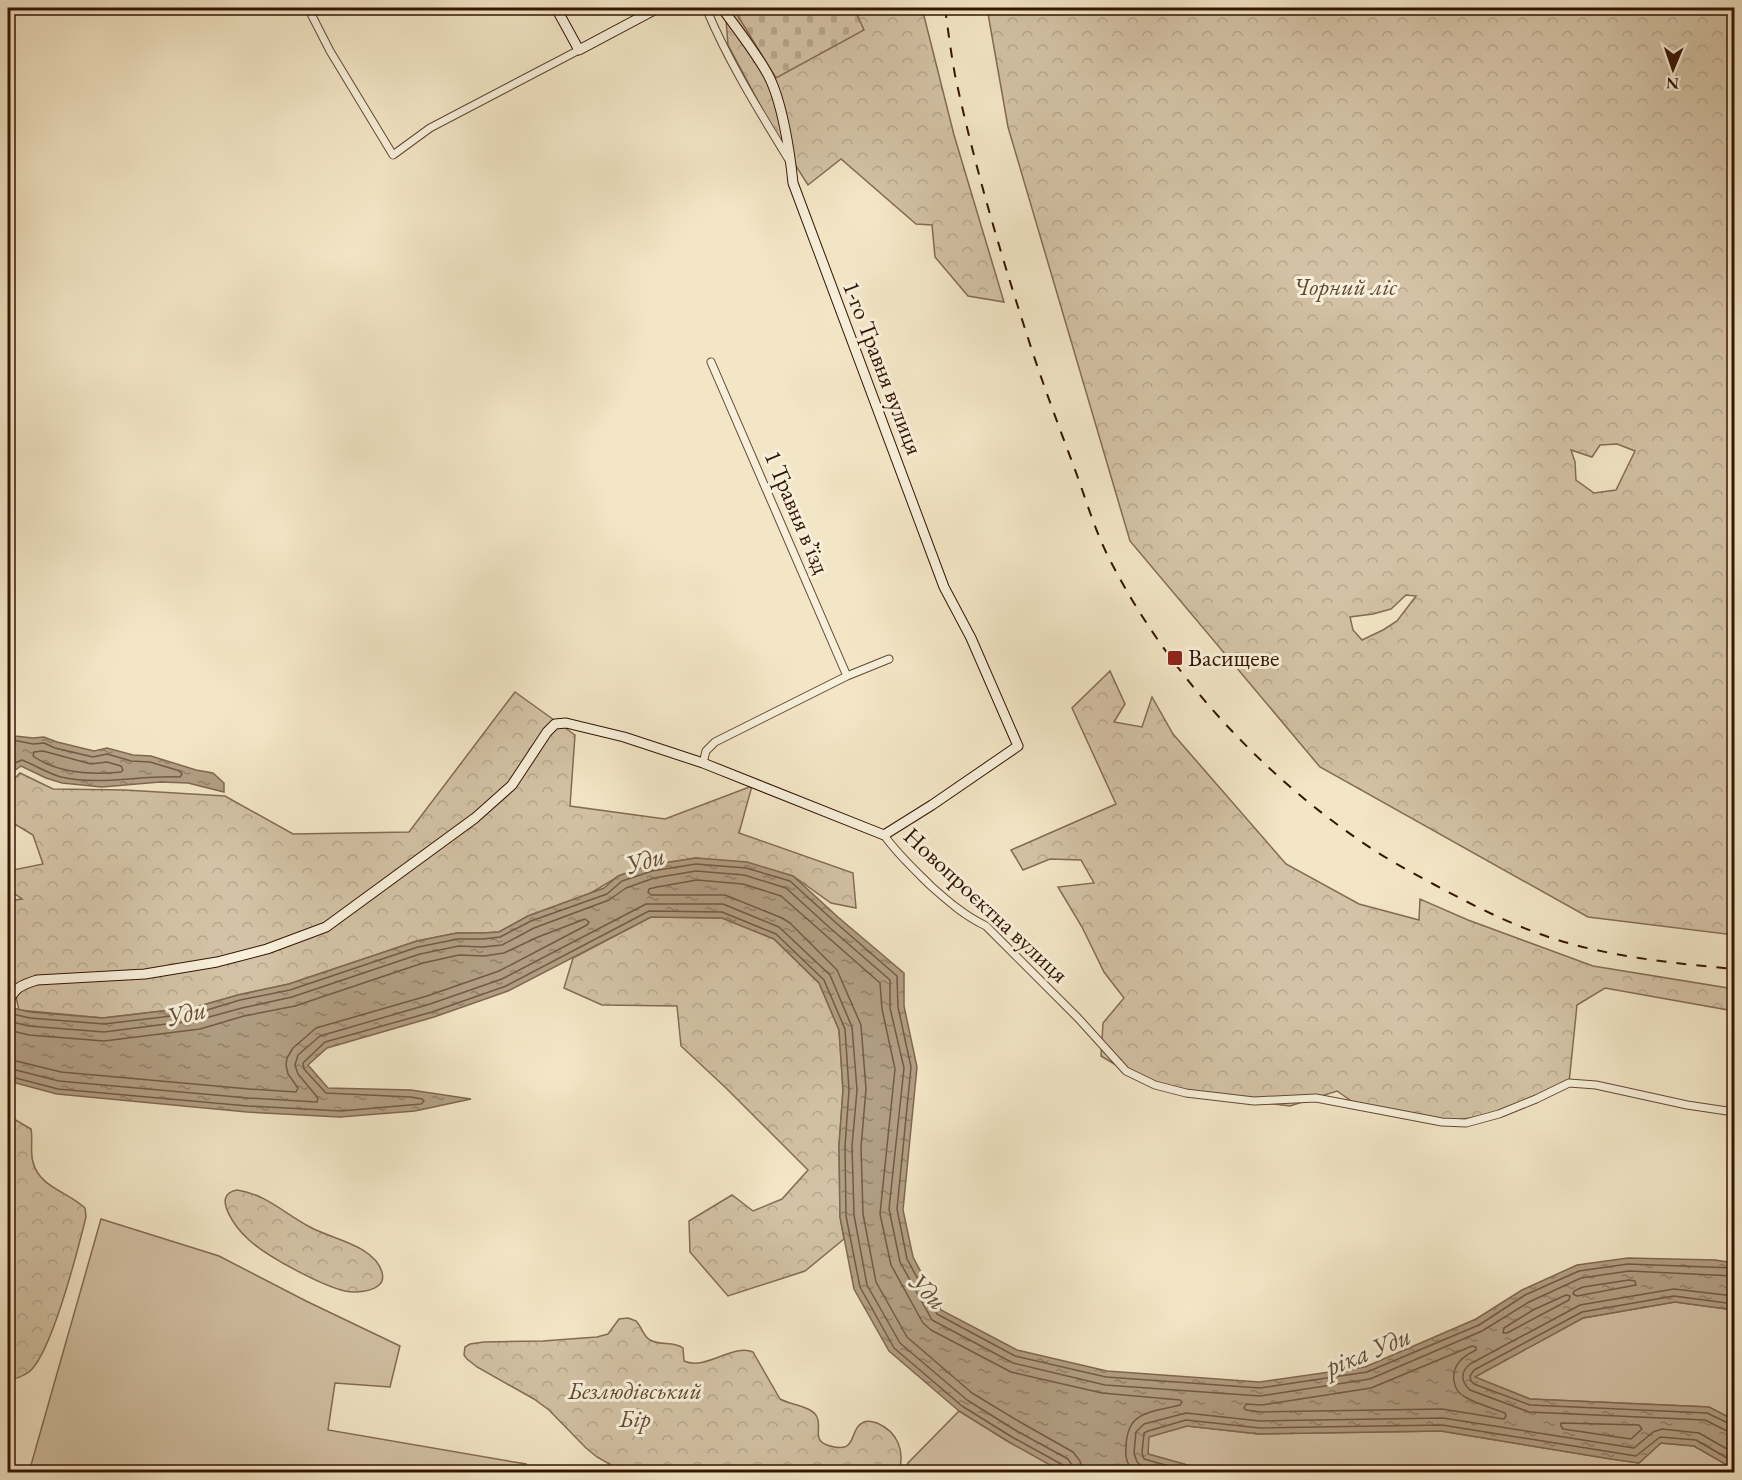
<svg xmlns="http://www.w3.org/2000/svg" width="1742" height="1480" viewBox="0 0 1742 1480" font-family="'EB Garamond',serif">
  <defs>
    <pattern id="forest-crowns" width="20" height="18" patternUnits="userSpaceOnUse" patternTransform="scale(1.5)"><rect width="20" height="18" fill="#d3c2a5"/><path d="M2 6a3 3 0 1 1 6 0M12 15a3 3 0 1 1 6 0" fill="none" stroke="#b6a68c"/></pattern>
    <pattern id="cemetery-stones" width="16" height="16" patternUnits="userSpaceOnUse" patternTransform="scale(1.5)"><rect width="16" height="16" fill="#d3c2a5"/><path d="M2 7V4a2 2 0 0 1 4 0v3zM10 15v-3a2 2 0 0 1 4 0v3z" fill="#b6a68c"/></pattern>
    <pattern id="water-ripples" width="26" height="14" patternUnits="userSpaceOnUse" patternTransform="scale(1.5)"><rect width="26" height="14" fill="#b29f84"/><path d="M2 4q2-2 4 0t4 0M15 11q2-2 4 0t4 0" fill="none" stroke="#92806a"/></pattern>
  </defs>
  <rect width="100%" height="100%" fill="#f3e6c6"/>
  <filter id="stains"><feTurbulence type="fractalNoise" baseFrequency=".00333" numOctaves="4"/><feColorMatrix values="0 0 0 0 .2 0 0 0 0 .09 0 0 0 0 .02 0 0 0 .5 -.17"/></filter>
  <radialGradient id="worn" r=".72"><stop offset=".6" stop-color="#630" stop-opacity="0"/><stop offset="1" stop-color="#630" stop-opacity=".3"/></radialGradient>
  <path fill="#d3c2a5" stroke="#846b54" stroke-width="1.5" d="M101 1219 219 1256 306 1301 400 1346 390 1387 335 1383 328 1430 526 1464V1472H29Z
    M1675 1302 1734 1310V1420L1709 1407 1530 1399 1474 1377 1583 1318Z
    M959 1411 1009 1442 1065 1472H904L908 1463Z
    M1187 1426 1259 1434 1441 1431 1611 1459 1639 1463 1661 1443 1694 1446 1734 1469V1472H1212L1148 1454V1437Z"/>
  <path fill="url(#forest-crowns)" stroke="#846b54" stroke-width="1.5" fill-rule="evenodd" d="M725 8H922L954 135 1004 302 968 296 935 257 932 225 916 224 841 159 808 185 775 133 728 45Z
    M987 8H1734V935L1588 917 1320 767 1130 541 1008 127ZM1617 444 1635 451 1616 490 1594 493 1576 480 1575 462 1571 450 1592 457 1600 445ZM1406 595 1416 596 1397 621 1383 630 1362 640 1353 630 1350 617 1373 614 1391 609Z
    M1110 671 1125 704 1114 722 1142 727 1152 697 1173 734 1286 864 1359 904 1419 920 1420 899 1468 920 1593 966 1734 989V1011L1605 988 1577 1005 1569 1083 1498 1114 1442 1122 1360 1107 1337 1091 1290 1106 1186 1093 1126 1071 1101 1056 1103 1023 1124 998 1104 972 1082 927 1058 887 1094 883 1081 860 1050 859 1023 870 1011 850 1116 804 1072 708Z
    M515 692 575 735 570 806 665 819 752 786 739 833 853 873 856 908 831 903 793 876 696 858 651 865 621 875 589 894 528 916 499 932 483 933H457L417 941 289 984 238 995 196 1007 103 1018 19 1010 13 985 8 982V901L22 899 8 889V871L43 864 33 835 8 820V785L20 773 53 789 125 790 225 796 293 834 409 832Z
    M651 917 722 918 774 939 819 983 839 1030 843 1090 839 1146 840 1217 844 1239 805 1271 728 1296 690 1252 689 1221 732 1195 753 1211 782 1199 808 1170 726 1088 681 1046 677 1006 602 1005 564 988 573 958Z
    M8 1118 14 1119 31 1129C33 1139 30 1153 33 1162 39 1187 68 1192 85 1208L86 1217C78 1249 52 1353 29 1372 22 1377 15 1379 8 1380Z
    M237 1190C266 1194 285 1214 310 1227 331 1239 374 1245 382 1272 383 1276 383 1281 380 1284 373 1292 355 1293 345 1291 320 1285 268 1257 249 1240 238 1230 209 1195 237 1190Z
    M628 1318 636 1321C642 1327 643 1336 650 1340 661 1346 673 1341 683 1348L684 1361C706 1371 733 1343 753 1352L780 1399C790 1405 812 1406 817 1417 822 1427 812 1440 827 1445 860 1456 847 1429 864 1422 868 1420 873 1422 877 1423 898 1432 905 1451 899 1472H623L597 1457 586 1448 549 1410 534 1399 477 1367 467 1359 464 1355 465 1347 470 1344 484 1342 543 1341 597 1337 608 1334 619 1319Z"/>
  <path fill="url(#cemetery-stones)" stroke="#846b54" stroke-width="1.5" d="M733 8H854L864 30 776 78Z"/>
  <path fill="url(#water-ripples)" stroke="#806750" stroke-width="1.5" d="M8 733 15 736 33 738 44 737 57 742 94 751 107 748 133 755 151 756 196 770 213 773 224 783V792L188 783 160 782 102 787 62 783 46 778 21 766 11 773 8 771Z
    M696 858 747 862 793 876 839 918 904 973V1006L917 1067 903 1210 913 1257 941 1310 1017 1350 1107 1371 1259 1382 1365 1367 1476 1319 1522 1290 1577 1265 1628 1258 1715 1260 1734 1263V1310L1675 1302 1583 1318 1475 1377 1530 1399 1709 1407 1734 1420V1469L1694 1446 1661 1443 1639 1463 1611 1459 1441 1431 1259 1434 1187 1426 1149 1437 1148 1454 1212 1472H1065L1059 1470 1009 1442 959 1411 889 1351 854 1289 840 1217 839 1146 843 1090 839 1030 819 983 774 939 722 918 651 917 508 991 434 1017 327 1048 308 1065 328 1088 411 1090 471 1099 415 1111 340 1117 247 1112 57 1094 8 1081V1007L30 1012 103 1018 196 1007 238 995 289 984 417 941 457 933H483L499 932 528 916 604 888 618 876 651 865Z"/>
  <g fill="none" stroke-linecap="round" stroke-linejoin="round">
    <path stroke="#735a44" stroke-width="1.5" d="M8 739 33 744 44 743 55 748 93 757 107 754 131 761 150 762 180 771 182 774 180 777C140 775 100 786 61 777 47 773 35 765 22 760L8 766
      M43 751 91 764 107 762 121 766 123 770 121 772C91 775 57 773 33 756L34 752Z
      M8 1013 30 1018 104 1024 197 1013 240 1000 290 990 418 947 458 939H483L500 937 531 921 607 894 622 881 652 871 696 864 746 868 790 881 835 922 897 976 898 1007 911 1067 897 1209 907 1259 937 1314 1015 1356 1106 1377 1260 1388 1367 1372 1479 1325 1525 1295 1579 1271 1628 1264 1734 1268
      M8 1021 29 1026 104 1032 198 1020 242 1008 292 997 420 954 459 946 483 947 502 945 534 928 609 900 626 888 654 878 696 871 744 875 786 888 830 928 890 980V1008L904 1068 889 1209 900 1262 932 1320 1013 1363 1105 1385 1260 1396 1370 1379 1482 1331 1529 1302 1581 1278 1629 1271 1734 1276
      M8 1030 29 1035 104 1041 200 1029 244 1016 295 1006 423 963 459 955 484 956 504 953 538 937 585 919 589 922 587 925 499 971 427 996 316 1028 293 1048 287 1058 286 1065 288 1074 298 1088 296 1092 249 1089 61 1072 8 1059
      M8 1068 59 1081 248 1098 317 1102 318 1098 298 1074 295 1065 298 1055 320 1036 430 1004 502 979 646 904H723L779 927 830 975 852 1027 857 1090 852 1146 854 1215 867 1285 900 1343 967 1400 1015 1430 1068 1459 1072 1465 1074 1472
      M8 1076 58 1089 248 1106 341 1111 421 1104 424 1101 422 1099 411 1097 326 1093 304 1069 303 1063 325 1042 432 1012 506 986 649 911 722 912 776 934 824 980 845 1029 849 1090 845 1146 846 1216 860 1287 894 1348 962 1406 1012 1437 1063 1465 1065 1468 1066 1472
      M1629 1280 1635 1281 1636 1285 1577 1296 1573 1294 1574 1291 1583 1287Z
      M1566 1295 1570 1296 1569 1300 1507 1333H1503L1504 1328 1533 1310Z
      M1734 1296 1674 1289 1580 1305 1470 1364C1460 1372 1461 1382 1470 1390L1529 1412 1705 1420 1727 1431 1734 1432
      M1734 1304 1674 1296 1582 1312 1474 1370 1470 1376 1471 1381 1474 1384 1530 1405 1707 1413 1730 1424 1734 1425
      M1472 1346 1476 1347V1350C1470 1353 1464 1356 1460 1361 1450 1372 1452 1390 1465 1397 1477 1404 1492 1408 1505 1413L1506 1416 1504 1419 1442 1409 1261 1412 1246 1410 1244 1408 1246 1404 1262 1405 1371 1388Z
      M1561 1423 1639 1425 1642 1429 1631 1439 1563 1429 1561 1426Z
      M1083 1472 1080 1461 1073 1452 1020 1422 972 1393 907 1337 876 1282 863 1214 861 1147 866 1089 861 1025 837 970 790 923 782 918 725 895H651L648 892 649 889 657 887 697 880 743 884 781 896 880 983 882 1009 895 1069 880 1214 891 1265 923 1323 931 1330 1011 1372 1102 1393 1180 1400 1182 1402 1180 1405C1151 1413 1127 1410 1126 1447 1125 1458 1127 1465 1135 1472
      M1163 1472 1143 1467 1137 1462 1134 1453 1136 1432 1144 1424 1186 1413 1260 1421 1443 1418 1634 1448 1653 1432 1662 1429 1699 1433 1734 1453
      M1190 1472 1144 1459 1142 1453 1144 1433 1148 1431 1186 1420 1260 1428 1442 1425 1636 1456 1660 1437 1696 1440 1734 1462"/>
    <defs>
      <path id="street" d="M308 8 330 51 393 155 430 128 579 50
        M706 8C728 61 759 111 789 160
        M711 362 847 676
        M703 763 706 751 715 742 847 676 889 659
        M884 835C898 855 915 870 932 887 949 902 965 916 986 926L1078 1018 1126 1071 1155 1085 1186 1093 1254 1101 1316 1098 1442 1122 1466 1123 1499 1114 1536 1099 1569 1083 1596 1085 1687 1105 1734 1112"/>
      <path id="secondary" d="M556 8 579 50 658 8
        M8 1004C14 987 22 985 37 980L145 974 217 962 267 949 326 927 475 818 512 785 547 732 555 724 566 723 624 737 703 763 884 835 932 805 1018 746 971 638 944 587 793 183C790 153 782 99 767 73 754 50 737 29 722 8"/>
    </defs>
    <use href="#street" stroke="#644834" stroke-width="9"/>
    <use href="#secondary" stroke="#341403" stroke-width="11"/>
    <use href="#street" stroke="#f7efda" stroke-width="7"/>
    <use href="#secondary" stroke="#f7efda" stroke-width="9"/>
    <path stroke="#341403" stroke-width="2" stroke-dasharray="10 10" stroke-linecap="butt" d="M945 8C948 30 951 53 955 75 974 164 1000 252 1028 338 1042 382 1058 424 1074 467 1086 499 1095 532 1111 562 1167 671 1258 771 1359 840 1383 857 1409 871 1435 885 1469 903 1503 921 1540 934 1600 956 1671 963 1734 969"/>
  </g>
  <rect fill="#8f2418" stroke="#f7efda" stroke-width="2" x="1167" y="650" width="16" height="16" rx="3"/>
  <g text-anchor="middle" stroke-width="6" stroke-linejoin="round" paint-order="stroke">
    <g font-size="24" font-style="italic" fill="#644834" stroke="#f7efda">
      <text x="1345" y="295">Чорний ліс</text>
      <text x="635" y="1399">Безлюдівський<tspan x="635" dy="28">Бір</tspan></text>
    </g>
    <g font-size="24" fill="#341403" stroke="#f7efda">
      <text transform="translate(883 368) rotate(69)" y="8">1-го Травня вулиця</text>
      <text transform="translate(797 512) rotate(67)" y="8">1 Травня в’їзд</text>
      <text transform="translate(986 905) rotate(43)" y="8">Новопроєктна вулиця</text>
    </g>
    <g font-size="24" fill="#341403" stroke="#f7efda" text-anchor="start">
      <text x="1188" y="666">Васищеве</text>
    </g>
    <g font-size="26" font-style="italic" fill="#664c37" stroke="#f7efda">
      <text transform="translate(645 860) rotate(-16)" y="9">Уди</text>
      <text transform="translate(186 1013) rotate(-13)" y="9">Уди</text>
      <text transform="translate(928 1291) rotate(45)" y="9">Уди</text>
      <text transform="translate(1368 1351) rotate(-22)" y="9">ріка Уди</text>
    </g>
  </g>
  <rect width="1742" height="1480" fill="none" stroke="#f3e6c6" stroke-width="30"/>
  <rect x="9" y="9" width="1724" height="1462" fill="none" stroke="#341403" stroke-width="3"/>
  <rect x="15" y="15" width="1712" height="1450" fill="none" stroke="#341403" stroke-width="1.5"/>
  <g transform="translate(1673 69) rotate(182)" stroke="#f7efda" stroke-width="4.5" paint-order="stroke">
  <path d="M0-4.5L10 22L0 15L-10 22Z" fill="#341403"/>
  <text y="-9" font-size="16" font-weight="bold" text-anchor="middle" fill="#341403">N</text>
  </g>
  <rect width="100%" height="100%" filter="url(#stains)"/>
  <rect width="100%" height="100%" fill="url(#worn)"/>
</svg>
